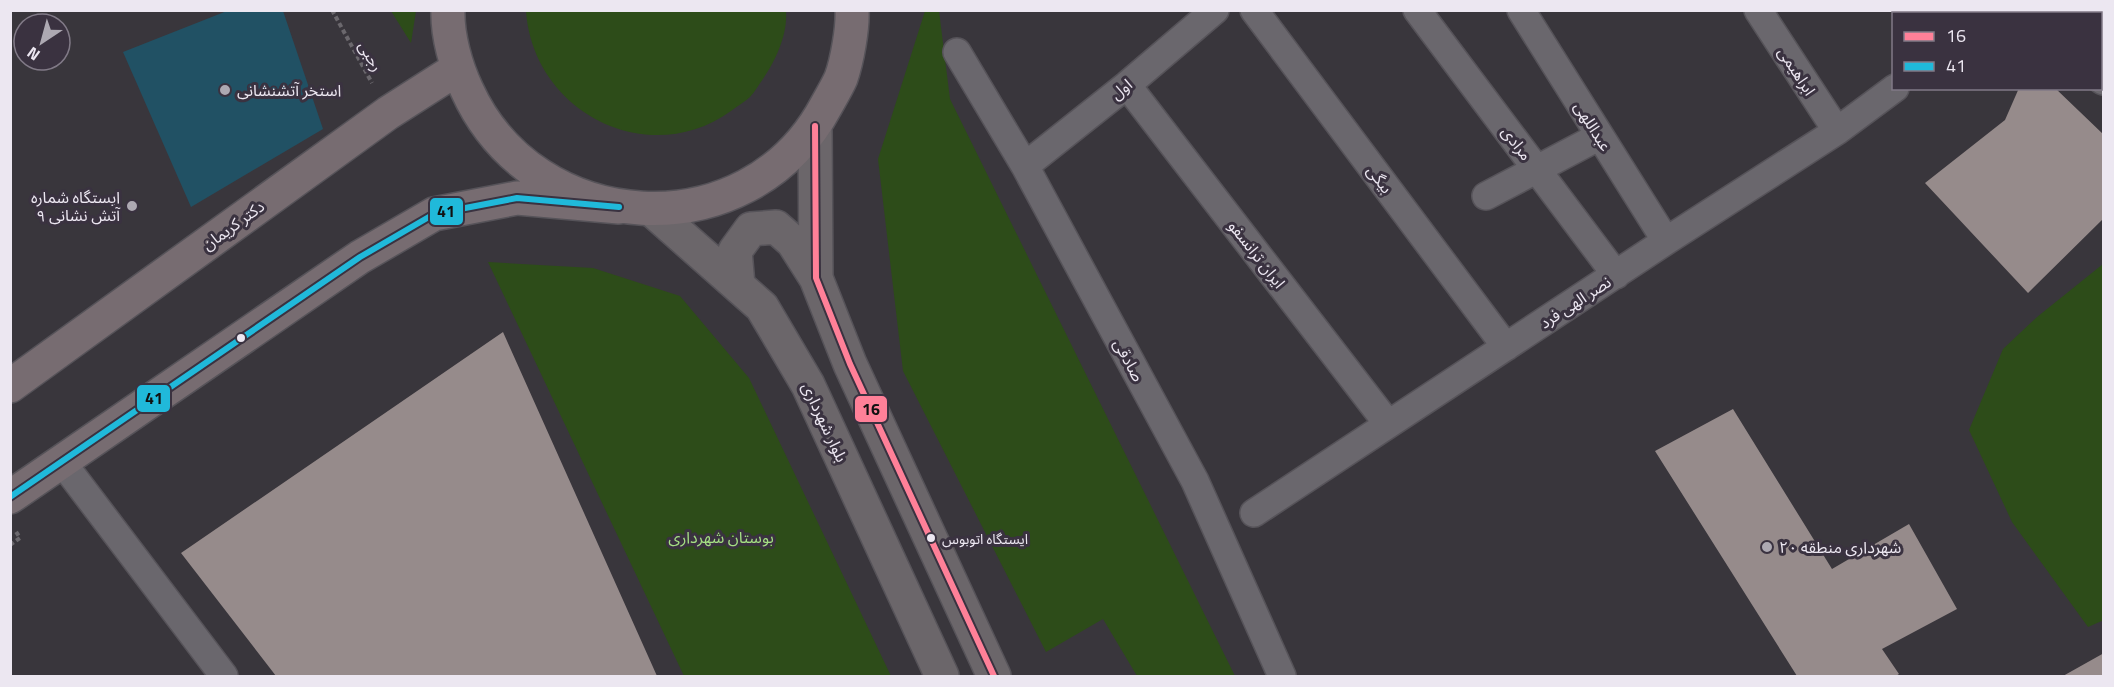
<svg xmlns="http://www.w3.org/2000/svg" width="2114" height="687" viewBox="0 0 2114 687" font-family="'Titillium Web','Noto Sans Arabic',sans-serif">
  <rect width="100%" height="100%" fill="#39363c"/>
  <path fill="#2d4c19" d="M391 11H416L411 43Z
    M526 11 786 10C788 34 776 60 763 79 759 84 755 92 750 97 745 102 737 106 731 111 648 171 533 112 526 11Z
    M925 11H939L950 99 1235 676H1137L1103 619 1046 652 903 371 878 159Z
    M488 262 593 268 680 296 749 378 891 676H684Z
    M2103 264 2104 620 2088 627 2012 522 1969 430 2003 349 2037 317Z"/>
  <path fill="#215164" d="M227 11H283L323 129 191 207 123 52Z"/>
  <path fill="#968b8b" d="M2019 88H2055L2104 135V218L2028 293 1925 183 2005 120Z
    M503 332 657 676H276L181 553Z
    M1733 409 1832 569 1909 524 1957 609 1882 649 1899 674 1896 676H1797L1655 451Z
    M2104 653V676H2063Z"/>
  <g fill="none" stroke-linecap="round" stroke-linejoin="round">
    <defs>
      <path id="minor" d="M1254 10 1506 347
        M1417 10 1616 275
        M1521 10 1666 241
        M1758 10 1837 131
        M1997 14 2001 10
        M957 52 1025 166 1195 481 1282 676
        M2100 54 2104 51
        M1127 85 1388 424
        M1025 166 1127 85 1215 10
        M1486 196 1600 136
        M62 462 224 676
        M1254 513 1666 241 1837 131 1895 88"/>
      <path id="tertiary" d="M2037 10 2039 14
        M2100 75 2104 78"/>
      <path id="secondary" d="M815 126 816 278 850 364 994 676
        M651 209 762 307 808 385 942 676
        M738 285 735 251 751 229 776 227 793 242 816 278"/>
      <path id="primary" d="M448 10C447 35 456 67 467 90 534 238 748 252 826 106 831 97 837 87 841 78 847 61 853 28 852 10
        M10 386 388 113 457 69
        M10 497 360 257 434 214 517 198 619 207"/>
    </defs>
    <use href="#minor" stroke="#565359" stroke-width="30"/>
    <use href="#tertiary" stroke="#565359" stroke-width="36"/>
    <use href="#secondary" stroke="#565359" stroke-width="36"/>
    <use href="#primary" stroke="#565359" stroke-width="36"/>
    <path stroke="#6b686d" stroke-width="4" stroke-dasharray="4.5 3" stroke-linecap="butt" d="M332 10 372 83
      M10 545 20 538 15 530"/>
    <use href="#minor" stroke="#6a676d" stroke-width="27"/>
    <use href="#tertiary" stroke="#6a676d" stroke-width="33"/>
    <use href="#secondary" stroke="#6b666a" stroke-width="33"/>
    <use href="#primary" stroke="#776c71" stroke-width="33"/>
    <defs>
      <path id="bus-1" d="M815 126 816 278 850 364 994 676"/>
      <path id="bus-2" d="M10 497 360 257 434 214 517 198 619 207"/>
    </defs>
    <use href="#bus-1" stroke="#3a3240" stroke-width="10"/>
    <use href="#bus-2" stroke="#3a3240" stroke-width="10"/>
    <use href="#bus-1" stroke="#ff8098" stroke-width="6"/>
    <use href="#bus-2" stroke="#20b9da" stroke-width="6"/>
  </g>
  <g fill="#ada9b2" stroke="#3a3240" stroke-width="2">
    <circle cx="225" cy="90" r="6"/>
    <circle cx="132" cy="206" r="6"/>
    <circle cx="1767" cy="547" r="6"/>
  </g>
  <g fill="#ece7f1" stroke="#3a3240" stroke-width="2">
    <circle cx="241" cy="338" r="5"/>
    <circle cx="931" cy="538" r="5"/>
  </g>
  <g text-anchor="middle" stroke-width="6" stroke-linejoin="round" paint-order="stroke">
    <g font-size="14" fill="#ece7f1" stroke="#3a3240" text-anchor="start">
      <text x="942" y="544">ایستگاه اتوبوس</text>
    </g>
    <g font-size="16" fill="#ece7f1" stroke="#3a3240">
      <text transform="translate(371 56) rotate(61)" y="6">رجبی</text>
      <text transform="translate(1797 71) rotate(57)" y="6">ابراهیمی</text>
      <text transform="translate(1121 89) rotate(-39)" y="6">اول</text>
      <text transform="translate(1593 126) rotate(58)" y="6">عبداللهی</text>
      <text transform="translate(1517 143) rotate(53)" y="6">مرادی</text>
      <text transform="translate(1380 179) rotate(53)" y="6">بیگی</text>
      <text transform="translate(233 225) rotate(-36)" y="6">دکتر کریمان</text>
      <text transform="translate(1257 254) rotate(52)" y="6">ایران ترانسفو</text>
      <text transform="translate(1575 302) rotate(-33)" y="6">نصر الهی فرد</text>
      <text transform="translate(1129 360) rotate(62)" y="6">صادقی</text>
      <text transform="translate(825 422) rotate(65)" y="6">بلوار شهرداری</text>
    </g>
    <g font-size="16" fill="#ece7f1" stroke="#3a3240" text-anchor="start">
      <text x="237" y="96">استخر آتشنشانی</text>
      <text x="120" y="203" text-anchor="end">ایستگاه شماره<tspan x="120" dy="18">۹ آتش نشانی</tspan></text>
      <text x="1779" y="553">شهرداری منطقه ۲۰</text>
    </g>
    <g font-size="16" fill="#a4df83" stroke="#3a3240">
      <text x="721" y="543">بوستان شهرداری</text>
    </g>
  </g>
  <g stroke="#3a3240" stroke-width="2">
    <rect x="429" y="197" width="35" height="29" rx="6" fill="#20b9da"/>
    <rect x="136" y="384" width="35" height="29" rx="6" fill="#20b9da"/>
    <rect x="854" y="395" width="34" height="28" rx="6" fill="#ff8098"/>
  </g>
  <g font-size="16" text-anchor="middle" font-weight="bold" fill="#111">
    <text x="446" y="217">41</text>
    <text x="154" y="404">41</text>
    <text x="871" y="415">16</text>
  </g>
  <rect width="2114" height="687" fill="none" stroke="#ece7f1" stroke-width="24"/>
  <rect x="1892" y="12" width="210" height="78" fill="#3a3240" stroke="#817a87" stroke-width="1.5"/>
  <rect x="1904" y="32" width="30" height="9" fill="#ff8098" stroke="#817a87" stroke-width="1.5"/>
  <text x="1946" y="42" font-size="18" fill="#ece7f1">16</text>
  <rect x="1904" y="62" width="30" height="9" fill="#20b9da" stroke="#817a87" stroke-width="1.5"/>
  <text x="1946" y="72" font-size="18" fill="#ece7f1">41</text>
  <g transform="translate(42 42) rotate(216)"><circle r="28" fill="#3a3240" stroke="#817a87" stroke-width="1.5"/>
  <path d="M0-4.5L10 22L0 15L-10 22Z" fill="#ada9b2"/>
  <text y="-9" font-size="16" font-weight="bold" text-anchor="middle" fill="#ece7f1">N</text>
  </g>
</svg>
